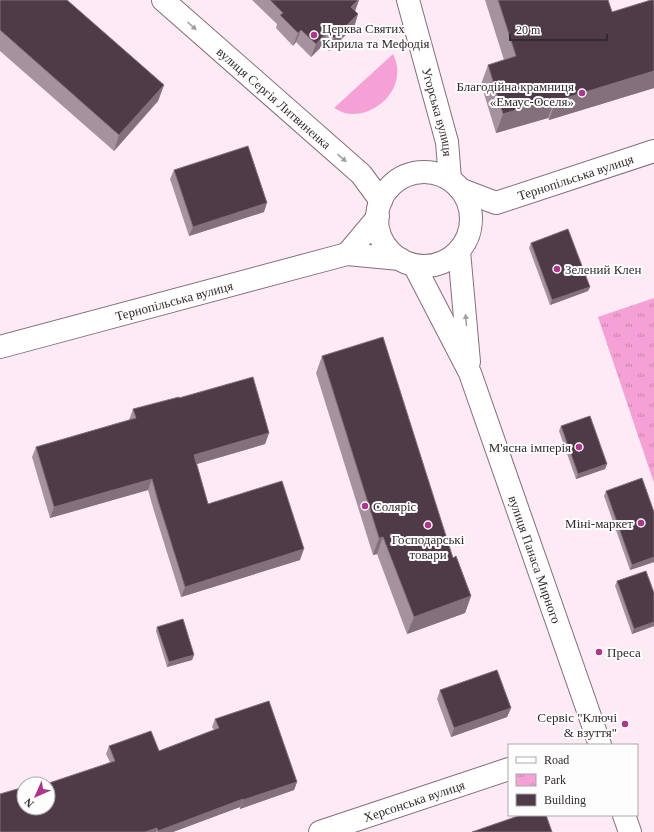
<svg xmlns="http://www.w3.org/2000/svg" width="654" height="832" viewBox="0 0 654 832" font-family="Georgia,serif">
  <defs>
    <pattern id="park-tufts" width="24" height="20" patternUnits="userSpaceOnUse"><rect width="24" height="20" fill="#f5a1d6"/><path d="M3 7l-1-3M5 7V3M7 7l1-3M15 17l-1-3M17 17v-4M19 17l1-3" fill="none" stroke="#c783ae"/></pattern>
  </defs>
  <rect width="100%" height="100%" fill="#feeaf5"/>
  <path fill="#f5a1d6" d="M393 54C396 61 398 67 397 75 396 96 373 115 352 114 345 114 340 111 334 108Z"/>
  <path fill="url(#park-tufts)" d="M654 298V483L598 317Z"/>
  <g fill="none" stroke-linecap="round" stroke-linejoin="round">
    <defs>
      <g id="minor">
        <path id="s1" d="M163 0 361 174 381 201"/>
        <path id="s2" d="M408 0 447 142 450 179"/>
        <circle cx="424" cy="219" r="47"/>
        <path id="s3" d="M462 190 496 203 654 151"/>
        <path d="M459 251 469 362"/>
        <path d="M347 254 378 217"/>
        <path id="s4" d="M414 265 470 373 600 745"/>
        <path id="s5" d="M0 347 347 254 400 259"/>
        <path d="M624 815 630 832"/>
        <path id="s6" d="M320 832 509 769"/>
      </g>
    </defs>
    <use href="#minor" stroke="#836e7b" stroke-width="24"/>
    <use href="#minor" stroke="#fff" stroke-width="22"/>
  </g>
  <path fill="#a6929e" d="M0 0 164 85 158 101 114 151 0 51Z
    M252 0H359L355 11 358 14 354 27 329 51 323 45 311 57 296 42 293 46 276 28 277 24Z
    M485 0H608L612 12 654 0V88L549 120 548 118 496 133 481 84 488 65 504 60Z
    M174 170 264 212 189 236 170 179Z
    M531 243 590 287 588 291 550 305 529 248Z
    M322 356 453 558 471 596 465 613 407 634 377 554 373 555 316 373Z
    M179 398 269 433 265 444 197 464 208 504 300 560 181 597 154 511 148 490 50 518 32 457 36 447 129 420 133 409Z
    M561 426 607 464 605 469 576 479 559 431Z
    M606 491 654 512V562L630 570 604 496Z
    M617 581 654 593V626L632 634 615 586Z
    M157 627 194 655 192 660 167 667 156 631Z
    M440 690 511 708 507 717 451 737 437 699Z
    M215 719 297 782 294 790 240 809V807L173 832H0L24 808 110 762 106 754 109 746 159 751 214 730 212 727Z"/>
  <path fill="#83707b" d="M358 0H359L355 11 351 7Z
    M358 14 354 27 329 51 334 38Z
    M301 30 296 42 293 46 298 33Z
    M327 32 323 45 311 57 316 44Z
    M654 71V88L549 120 556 101Z
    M164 85 158 101 114 151 119 135Z
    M555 98 548 118 496 133 503 114Z
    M267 203 264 212 189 236 193 227Z
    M590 287 588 291 550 305 552 300Z
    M269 433 265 444 190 466 194 455Z
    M607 464 605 469 576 479 578 474Z
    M152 479 148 490 50 518 54 507Z
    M383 537 377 554 373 555 379 538Z
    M304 549 300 560 181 597 185 587Z
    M654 557V562L630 570 632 565Z
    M471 596 465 613 407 634 414 617Z
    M654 622V626L632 634 634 629Z
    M194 655 192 660 167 667 169 662Z
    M511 708 507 717 451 737 454 728Z
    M297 782 294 790 240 809 243 800Z
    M243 799 240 807 173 832H158V831Z
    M157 828 156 832H145Z"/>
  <path fill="#4e3b47" stroke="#83707b" d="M0 0H67L164 85 119 135 0 30Z
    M270 0H358L351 7 358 14 334 38 327 32 316 44 301 30 298 33 280 15 283 13Z
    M498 0H608L612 12 651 0H654V71L556 101 555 98 503 114 488 65 516 56Z
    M248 146 267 203 193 227 174 170Z
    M568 229 590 287 552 300 531 243Z
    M383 337 453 558 456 556 471 596 414 617 383 537 379 538 322 356Z
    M253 377 269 433 194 455 208 504 282 481 304 549 185 587 158 501 152 479 54 507 36 447 136 418 133 409 179 397V398Z
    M590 416 607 464 578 474 561 426Z
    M642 478 654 512V557L632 565 606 491Z
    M646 571 654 593V622L634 629 617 581Z
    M183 619 194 655 169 662 157 627Z
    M497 670 511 708 454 728 440 690Z
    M269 701 297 782 243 800V799L158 831 157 828 145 832H0V794L24 787V808H48V784H46L115 761 109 746 151 731 159 751 219 728 215 719Z
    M521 815H546L552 832H472Z"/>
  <defs><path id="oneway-solid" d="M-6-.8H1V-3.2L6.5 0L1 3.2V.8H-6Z"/></defs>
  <g fill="#a39fa2">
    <use href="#oneway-solid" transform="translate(192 26) rotate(42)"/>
    <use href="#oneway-solid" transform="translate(342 158) rotate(41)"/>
    <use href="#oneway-solid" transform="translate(466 320) rotate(-95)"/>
  </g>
  <g fill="#ad358a" stroke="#fdfdfd" stroke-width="1.5">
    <circle cx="314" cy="35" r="4"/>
    <circle cx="582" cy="93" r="4"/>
    <circle cx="557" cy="269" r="4"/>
    <circle cx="579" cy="447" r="4"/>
    <circle cx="365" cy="506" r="4"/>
    <circle cx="641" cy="523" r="4"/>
    <circle cx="428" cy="525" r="4"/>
    <circle cx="599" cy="652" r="4"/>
    <circle cx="625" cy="724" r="4"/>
  </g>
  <g text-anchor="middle" stroke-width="4" stroke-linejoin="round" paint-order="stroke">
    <g font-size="13" fill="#332a30" stroke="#fdfdfd" text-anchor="start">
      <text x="322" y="33">Церква Святих<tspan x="322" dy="15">Кирила та Мефодія</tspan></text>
      <text x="574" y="91" text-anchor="end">Благодійна крамниця<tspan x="574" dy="15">«Емаус-Оселя»</tspan></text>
      <text x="565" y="274">Зелений Клен</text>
      <text x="571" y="452" text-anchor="end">М'ясна імперія</text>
      <text x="373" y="511">Соляріс</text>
      <text x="633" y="528" text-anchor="end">Міні-маркет</text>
      <text x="428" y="544" text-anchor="middle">Господарські<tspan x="428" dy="15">товари</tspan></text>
      <text x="607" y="657">Преса</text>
      <text x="617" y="722" text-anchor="end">Сервіс "Ключі<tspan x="617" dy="15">&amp; взуття"</tspan></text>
    </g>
    <g font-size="13" fill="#332a30" stroke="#fdfdfd">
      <text dy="5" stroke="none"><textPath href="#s1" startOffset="148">вулиця Сергія Литвиненка</textPath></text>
      <text dy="5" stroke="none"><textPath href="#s2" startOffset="116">Угорська вулиця</textPath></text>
      <text dy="5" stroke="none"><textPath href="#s3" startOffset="120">Тернопільська вулиця</textPath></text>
      <text dy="5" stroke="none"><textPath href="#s5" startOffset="180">Тернопільська вулиця</textPath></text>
      <text dy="5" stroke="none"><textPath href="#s4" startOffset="319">вулиця Панаса Мирного</textPath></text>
      <text dy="5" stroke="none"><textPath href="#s6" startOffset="99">Херсонська вулиця</textPath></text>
    </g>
  </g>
  <rect x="508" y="744" width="130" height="72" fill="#fdfdfd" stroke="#aca9ab"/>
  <rect x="516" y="757" width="20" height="6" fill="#ffffff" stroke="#aca9ab"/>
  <text x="544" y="764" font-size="12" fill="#332a30">Road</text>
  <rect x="516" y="774" width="20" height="12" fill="url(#park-tufts)" stroke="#aca9ab"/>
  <text x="544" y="784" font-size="12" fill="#332a30">Park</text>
  <rect x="516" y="794" width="20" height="12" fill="#4e3b47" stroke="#aca9ab"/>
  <text x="544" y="804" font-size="12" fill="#332a30">Building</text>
  <g transform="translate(36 796) rotate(225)"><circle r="19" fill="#fdfdfd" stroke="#aca9ab"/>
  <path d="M0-3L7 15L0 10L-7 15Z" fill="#ad358a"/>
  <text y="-6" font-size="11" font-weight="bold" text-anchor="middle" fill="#332a30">N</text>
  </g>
  <path d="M510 34v6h97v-6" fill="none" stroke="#332a30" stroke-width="2"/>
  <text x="516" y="34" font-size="12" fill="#332a30" stroke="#fdfdfd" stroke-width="3" paint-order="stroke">20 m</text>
</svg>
